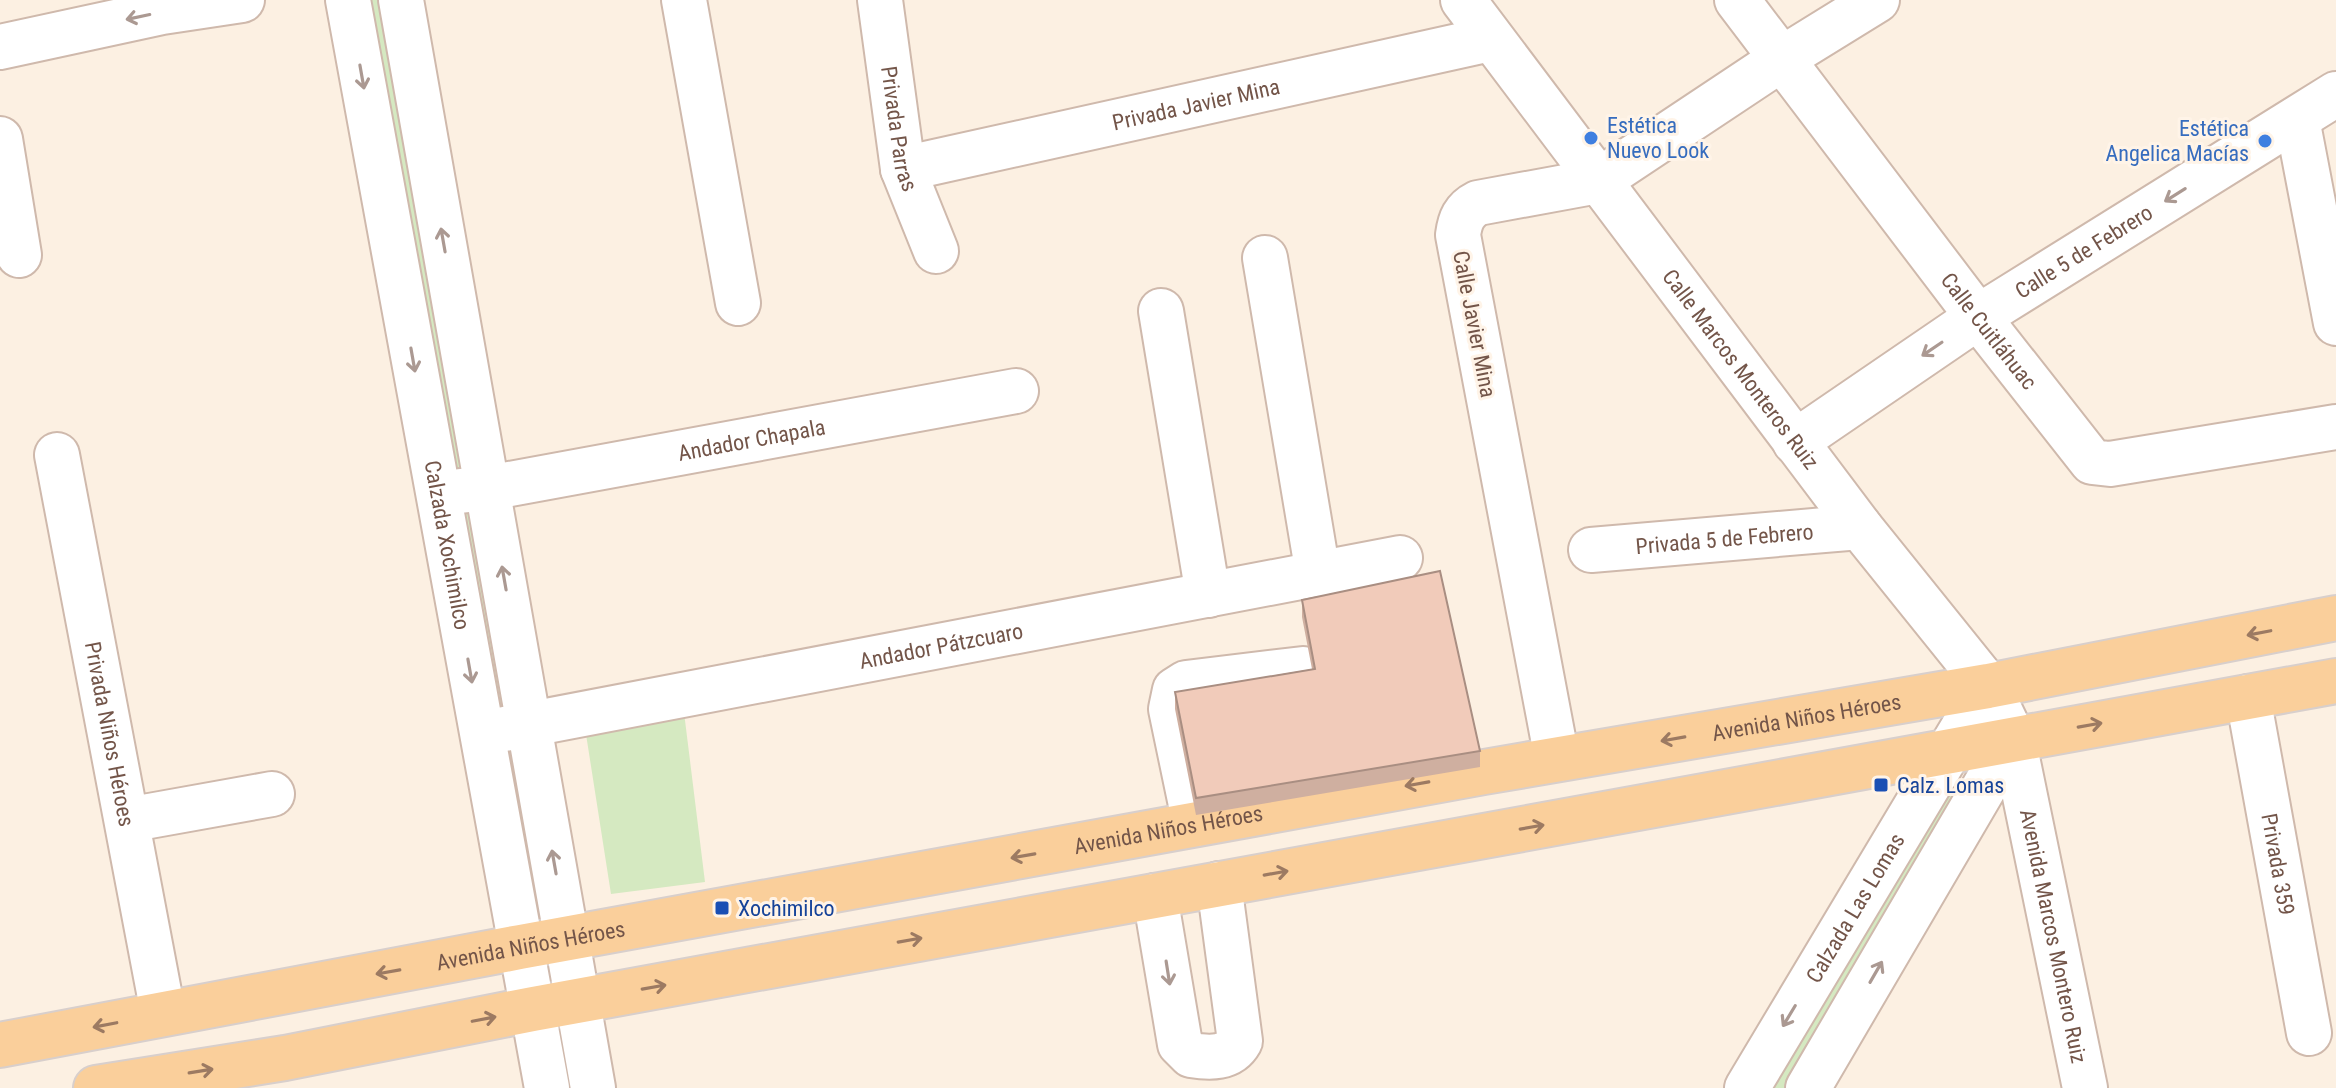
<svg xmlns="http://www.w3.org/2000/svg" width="2336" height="1088" viewBox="0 0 2336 1088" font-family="'Roboto Condensed',sans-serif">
  <rect width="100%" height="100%" fill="#fcf0e2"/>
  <path fill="#d5e9c1" d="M357 0H395L552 923 530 928Z
    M682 696 705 882 611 894 583 715Z
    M1931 778 1966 798 1801 1088H1754Z"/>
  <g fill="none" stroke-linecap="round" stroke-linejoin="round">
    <defs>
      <g id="minor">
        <path id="s1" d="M348 0 547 1088"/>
        <path d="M401 0 593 1088"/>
        <path d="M684 0 738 303"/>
        <path id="s2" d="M880 0 903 169 936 251"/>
        <path id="s3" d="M1463 0 1860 527 1988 686 2013 738 2085 1088"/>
        <path id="s4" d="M1737 0 1978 317 2092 462 2110 464 2336 427"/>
        <path d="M0 47 162 12 242 0"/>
        <path d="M2297 119 2336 323"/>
        <path d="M0 139 19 255"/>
        <path id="s5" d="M903 169 1490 39"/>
        <path d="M1265 258 1318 574"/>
        <path d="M1161 311 1208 595"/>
        <path id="s6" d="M1795 442 1978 317 2336 94"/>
        <path id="s7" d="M57 455 163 1013"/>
        <path id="s8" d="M460 491 488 488 1016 391"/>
        <path id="s9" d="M1591 550 1860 527"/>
        <path id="s10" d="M2248 697 2309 1033"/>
        <path id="s11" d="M499 730 1400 558"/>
        <path d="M1557 759 1458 235C1460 220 1464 210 1478 203L1598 181 1783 58 1877 0"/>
        <path d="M127 820 272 794"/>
        <path d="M1195 824 1171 709 1175 690 1186 683 1303 669"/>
        <path d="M1155 896 1180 1044 1191 1055C1210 1058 1230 1059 1240 1041L1219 884"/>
        <path id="s12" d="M1747 1088 1988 686"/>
        <path d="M1808 1088 2013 738"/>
      </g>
      <g id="major">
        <path id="s13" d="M0 1045 520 947 1484 772 1988 686 2336 618"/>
        <path d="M96 1088 285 1058 533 1009 2336 681"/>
      </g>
    </defs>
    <use href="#minor" stroke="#cfb9ac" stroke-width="48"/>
    <use href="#major" stroke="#d8cfcc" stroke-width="48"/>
    <use href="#minor" stroke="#fff" stroke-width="44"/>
    <use href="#major" stroke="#facf9b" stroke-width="44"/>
  </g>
  <path fill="#cfafa0" d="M1302 600 1480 751V767L1196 815 1175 709V692L1312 669 1302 617Z"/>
  <path fill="#f1cbba" stroke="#a98e82" stroke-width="2" d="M1440 571 1480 751 1196 798 1175 692 1315 669 1302 600Z"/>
  <defs><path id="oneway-shaft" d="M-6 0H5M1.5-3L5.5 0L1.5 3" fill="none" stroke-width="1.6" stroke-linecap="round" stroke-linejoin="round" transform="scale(2)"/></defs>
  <g stroke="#ab9992">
    <use href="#oneway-shaft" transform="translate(138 17) rotate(168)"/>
    <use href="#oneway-shaft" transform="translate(362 77) rotate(80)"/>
    <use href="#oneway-shaft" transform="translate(2175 195) rotate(148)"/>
    <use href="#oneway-shaft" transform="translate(443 240) rotate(-100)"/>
    <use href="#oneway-shaft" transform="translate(1932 349) rotate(146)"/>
    <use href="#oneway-shaft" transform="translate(413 360) rotate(80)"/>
    <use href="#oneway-shaft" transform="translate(504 578) rotate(-100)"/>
    <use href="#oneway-shaft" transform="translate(470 671) rotate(80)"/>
    <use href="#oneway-shaft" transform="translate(554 862) rotate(-100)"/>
    <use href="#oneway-shaft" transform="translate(1876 972) rotate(-60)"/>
    <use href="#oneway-shaft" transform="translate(1168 973) rotate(81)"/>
    <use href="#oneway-shaft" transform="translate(1789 1016) rotate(121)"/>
  </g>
  <g stroke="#9c7a62">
    <use href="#oneway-shaft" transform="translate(2259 633) rotate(169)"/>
    <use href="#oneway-shaft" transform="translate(2090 725) rotate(-10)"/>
    <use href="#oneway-shaft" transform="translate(1673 739) rotate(170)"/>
    <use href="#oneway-shaft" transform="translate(1417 784) rotate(170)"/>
    <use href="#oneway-shaft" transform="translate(1532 827) rotate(-10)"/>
    <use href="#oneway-shaft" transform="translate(1023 856) rotate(170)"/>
    <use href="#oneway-shaft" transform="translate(1276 873) rotate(-10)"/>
    <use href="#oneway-shaft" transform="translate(910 940) rotate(-10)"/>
    <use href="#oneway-shaft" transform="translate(388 972) rotate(170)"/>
    <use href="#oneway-shaft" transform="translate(654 987) rotate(-10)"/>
    <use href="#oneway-shaft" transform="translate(484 1019) rotate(-11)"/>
    <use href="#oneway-shaft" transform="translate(105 1025) rotate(169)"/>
    <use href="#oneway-shaft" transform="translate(201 1071) rotate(-9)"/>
  </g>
  <g fill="#3f7fe0" stroke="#fff4e8" stroke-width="3">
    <circle cx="1591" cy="138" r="8"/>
    <circle cx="2265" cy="141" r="8"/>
  </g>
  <g fill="#1a4fb4" stroke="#fff4e8" stroke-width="3">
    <rect x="1873" y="777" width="16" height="16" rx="4"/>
    <rect x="714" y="900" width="16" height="16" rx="4"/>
  </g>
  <g text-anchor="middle" stroke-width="6" stroke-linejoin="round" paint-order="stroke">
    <g font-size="22" fill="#735549" stroke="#fff4e8">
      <text dy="8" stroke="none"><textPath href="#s5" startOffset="300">Privada Javier Mina</textPath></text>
      <text dy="8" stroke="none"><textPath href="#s2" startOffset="130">Privada Parras</textPath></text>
      <text dy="8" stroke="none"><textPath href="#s6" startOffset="346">Calle 5 de Febrero</textPath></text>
      <text transform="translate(1475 324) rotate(79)" y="8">Calle Javier Mina</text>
      <text dy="8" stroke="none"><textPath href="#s4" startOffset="416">Calle Cuitláhuac</textPath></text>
      <text dy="8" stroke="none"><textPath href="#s3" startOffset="462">Calle Marcos Monteros Ruiz</textPath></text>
      <text dy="8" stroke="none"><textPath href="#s8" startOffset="296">Andador Chapala</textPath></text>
      <text dy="8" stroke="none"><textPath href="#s9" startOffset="134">Privada 5 de Febrero</textPath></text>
      <text dy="8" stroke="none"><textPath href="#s1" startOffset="554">Calzada Xochimilco</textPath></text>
      <text dy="8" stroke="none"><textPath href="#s11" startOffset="450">Andador Pátzcuaro</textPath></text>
      <text dy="8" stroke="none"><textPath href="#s13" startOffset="1836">Avenida Niños Héroes</textPath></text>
      <text dy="8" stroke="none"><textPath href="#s7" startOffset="284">Privada Niños Héroes</textPath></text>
      <text dy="8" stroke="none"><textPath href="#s13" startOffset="1188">Avenida Niños Héroes</textPath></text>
      <text dy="8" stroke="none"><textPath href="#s10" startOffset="170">Privada 359</textPath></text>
      <text dy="8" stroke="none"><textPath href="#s12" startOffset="210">Calzada Las Lomas</textPath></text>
      <text dy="8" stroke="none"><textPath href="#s3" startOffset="1124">Avenida Marcos Montero Ruiz</textPath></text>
      <text dy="8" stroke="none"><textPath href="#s13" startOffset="540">Avenida Niños Héroes</textPath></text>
    </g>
    <g font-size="22" fill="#366cbe" stroke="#fff4e8" text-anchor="start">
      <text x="1607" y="133">Estética<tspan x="1607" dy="25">Nuevo Look</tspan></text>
      <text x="2249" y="136" text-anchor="end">Estética<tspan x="2249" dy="25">Angelica Macías</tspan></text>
    </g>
    <g font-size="22" fill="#164399" stroke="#fff4e8" text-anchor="start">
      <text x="1897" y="793">Calz. Lomas</text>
      <text x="738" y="916">Xochimilco</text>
    </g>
  </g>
</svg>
